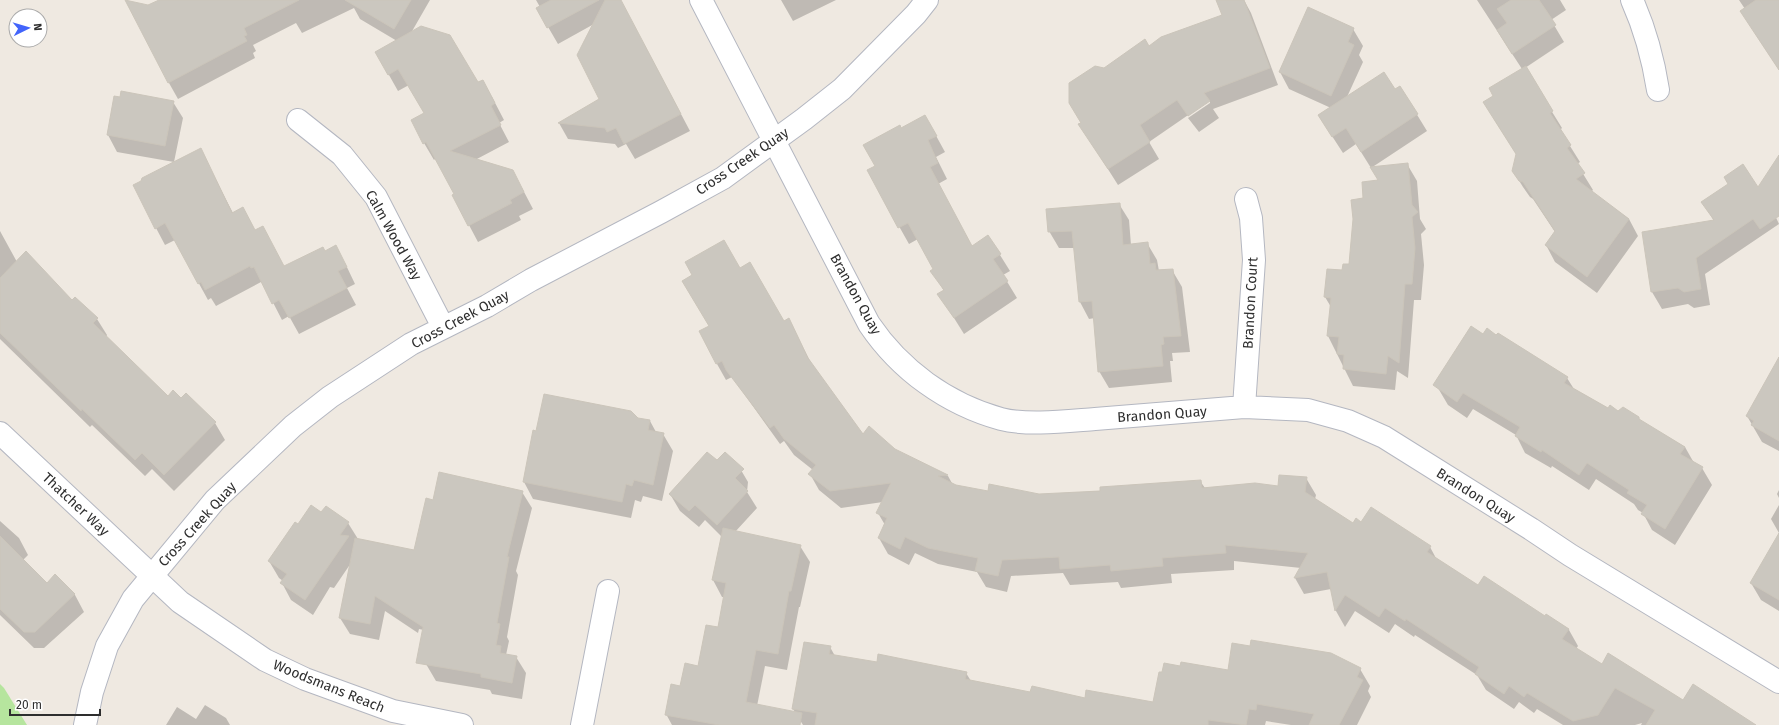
<svg xmlns="http://www.w3.org/2000/svg" width="1779" height="725" viewBox="0 0 1779 725" font-family="'Fira Sans',sans-serif">
  <rect width="100%" height="100%" fill="#efe9e1"/>
  <path fill="#b6e59e" d="M0 684 4 688 27 725H0Z"/>
  <path fill="#0003" d="M161 0H430L411 33 477 84 492 97 504 120 499 123 509 142 475 160 522 188 533 209 519 216 521 220 478 242 453 195 455 194 436 158 434 160 424 143 425 114 409 85 398 91 376 52 397 41 360 19 354 8 302 33 296 23 253 45 256 51 253 53 255 58 178 99 169 83Z
    M536 0H616L645 46 690 131 635 159 626 144 618 148 615 144 568 139 559 123 600 100 594 24 558 44 537 8 540 7Z
    M781 0H836L793 21Z
    M1231 0H1244L1251 13 1278 85 1213 109 1219 118 1199 132 1188 118 1210 103V100L1149 142 1159 159 1118 185 1080 125 1082 123 1104 69 1149 47 1223 16Z
    M1477 0H1560L1566 10 1551 20 1564 42 1525 68 1562 128 1560 130 1580 162 1577 164 1593 190 1591 192 1629 219 1638 236 1597 293 1555 262 1546 245 1555 232 1533 199 1530 197 1523 187 1513 171 1517 155 1494 119 1495 96 1522 69Z
    M1739 0H1779V70L1741 11 1745 9Z
    M1353 29 1363 46 1359 55 1363 62 1347 97 1395 90 1400 87 1427 131 1371 168 1356 144 1343 153 1319 116 1331 108 1289 89 1280 72Z
    M173 102 183 118 174 162 117 152 108 135Z
    M901 129 934 132 945 152 936 157 947 179 938 184 972 247 1000 255 1010 271 1003 275 1017 298 964 334 939 294 944 291 932 271 934 269 918 239 909 244 887 205 876 167Z
    M200 149 233 213 255 231 284 267 325 252 345 263 355 284 347 288 356 305 299 334 289 316 282 320 263 283 261 282 216 306 211 298 208 300 175 240 165 245 156 228Z
    M1407 164 1417 181 1420 219 1426 229 1421 234 1424 265 1421 300H1414L1408 378 1397 371 1395 390 1353 386 1328 336 1331 307 1325 297 1350 265 1364 199 1379 181Z
    M1703 202 1771 207 1779 224 1705 274 1710 305 1694 308 1688 304 1662 309 1652 292 1643 233 1714 221Z
    M1119 204 1129 220 1131 245 1147 243 1157 260 1159 271 1172 270 1182 287 1190 352 1172 353 1173 361H1170L1172 382 1109 388 1099 371 1095 318 1089 319 1080 302 1075 248H1059L1049 231Z
    M0 231 17 262 72 301 75 298 97 319 107 335 106 337 168 397 181 400 186 394 215 423 225 440 174 491 152 469 145 476 92 425 90 427 0 339Z
    M739 269 784 322 789 320 812 365 863 436 948 476 953 485 989 493 1039 495 1101 491 1200 481 1205 488 1279 487 1306 478 1316 495 1315 499 1353 524 1361 523 1430 547 1437 560 1478 587 1545 617 1547 615 1569 630 1578 646 1576 649 1602 665 1683 701 1748 725H1641L1642 723 1635 725H1563L1537 709 1534 713 1519 702 1514 709 1486 690 1477 675 1415 635 1414 637 1395 624 1389 633 1355 611 1345 627 1336 611 1331 589 1304 594 1295 578 1301 568 1234 561V570L1171 574 1172 583 1121 588 1118 582 1070 585 1063 573 1011 576 1007 592 986 587 977 572 938 564 915 553 909 565 888 554 879 538 885 525 878 513 883 502 841 508 819 490 810 474 813 470 794 455 784 441 780 444 732 377 726 380 717 364 710 327Z
    M1567 378 1574 389 1609 409 1639 418 1640 421 1685 447 1694 463 1702 468 1712 485 1675 545 1652 530 1643 513 1638 510 1634 504 1596 479 1589 490 1552 466 1551 468 1525 453 1516 435 1473 409 1467 418 1448 405 1438 388Z
    M1779 384V451L1762 442 1747 416Z
    M638 419 650 421 656 432 663 434 673 451 662 501 643 496 641 502 635 500 631 518 533 499 524 482 534 431 537 432Z
    M717 462 738 465 748 482 747 492 757 508 735 532 800 546 810 562 800 607H799L787 670 765 666 757 706 771 725H672L666 714 699 667 718 629 725 597H722L713 580 722 537 705 520 699 527 680 511 670 494Z
    M1779 490V498L1777 494Z
    M522 492 532 508 516 571 518 575 507 637 509 641 506 655 516 657 526 673 522 699 492 694 490 690 436 681 426 664 433 632 419 629 418 633 385 611 379 640 350 634 340 618 351 563 334 588 330 587 313 615 291 600 282 583 283 581 279 578 269 561 298 526 321 514 348 523 358 539 415 551 434 501Z
    M1779 505V533L1771 519Z
    M0 521 19 538 28 555 23 560 47 584 55 576 75 595 84 612 44 648H34L0 615Z
    M1779 535V611L1761 600 1751 583Z
    M830 647 835 656 877 663 966 673 971 681 1031 693 1086 699 1154 704 1180 667 1229 671 1360 669 1370 686 1368 691 1371 697 1357 725H1291L1266 721 1265 725H803L793 709Z
    M205 705 226 718 230 725H166L177 707 196 719Z"/>
  <path fill="#cbc7bf" stroke="#cbc5ba" d="M125 0 148 5 159 0H299L244 28 247 35 244 36 247 41 168 83Z
    M345 0H411L394 29Z
    M551 0H599L547 28 536 8Z
    M605 0H621L681 114 624 144 616 128 607 132 605 128 558 123 599 99 577 55Z
    M1216 0H1244L1270 68 1204 93 1210 101 1188 116 1177 100 1140 125 1150 142 1108 169 1078 124 1081 123 1069 103V83L1095 66 1104 68 1145 39 1149 46 1161 37 1222 15Z
    M1511 0H1539L1556 25 1512 54 1497 30 1507 23 1497 9Z
    M1756 0H1779V70L1740 11Z
    M1308 7 1354 28 1348 42 1354 45 1331 96 1279 72Z
    M421 26 450 35 478 82 483 80 495 103 491 106 501 125 450 151 513 170 524 192 510 200 512 203 468 226 452 195 454 194 426 142 423 144 411 120 424 113 398 69 388 75 375 52Z
    M1526 66 1553 111 1550 113 1571 145 1567 148 1585 173 1576 179 1629 219 1587 277 1545 245 1555 231 1523 182 1519 181 1512 171 1516 154 1483 102 1493 96 1489 88Z
    M1384 72 1395 89 1400 86 1418 114 1361 152 1346 128 1332 137 1318 115Z
    M121 91 174 101 165 146 107 135 114 96 120 97Z
    M925 115 937 136 928 140 938 163 930 167 972 246 988 235 1001 254 993 259 1008 281 954 318 937 294 944 290 930 271 933 269 908 223 898 228 867 170 875 166 863 145 900 125 901 128Z
    M201 148 232 213 243 207 255 230 263 226 284 266 323 247 325 251 336 245 347 267 338 271 347 288 289 318 279 300 272 304 254 267 251 268 250 266 205 290 201 282 198 284 165 223 155 229 133 185 141 181 142 178Z
    M1779 155V216L1760 229 1753 219 1696 258 1701 289 1684 292 1678 288 1651 292 1642 232 1714 220 1701 202 1728 184 1724 177 1743 164 1758 187Z
    M1408 163 1412 205 1418 212 1412 217 1415 248 1412 284H1405L1399 363 1388 356 1386 374 1343 369 1344 355 1337 354 1339 337 1327 336 1331 298 1324 297 1327 269 1342 270 1343 264H1349L1353 219 1351 200 1363 198 1362 182 1378 180 1370 167Z
    M1120 203 1123 245 1148 242 1150 264 1155 263 1156 270 1173 269 1181 336 1163 337 1164 344 1161 345 1163 366 1098 372 1092 301 1079 302 1072 231 1048 232 1046 209Z
    M724 240 740 268 750 262 784 321 789 318 808 358 863 434 869 426 895 449 948 475 938 476 956 485 988 491 989 484 1039 494 1100 491V487L1201 480 1202 488 1255 483 1278 486 1279 475 1307 477 1305 492 1353 523 1356 518 1361 522 1371 507 1431 546 1427 552 1478 585 1484 576 1545 616 1546 614 1569 629 1562 639 1602 664 1608 653 1683 700 1693 684 1756 725H1646L1655 710 1615 688 1598 715 1573 721 1527 693 1524 697 1509 686 1504 694 1475 674 1479 667 1406 619 1405 621 1385 608 1379 617 1345 595 1335 611 1327 572 1294 578 1308 553 1225 545 1226 553 1162 558 1163 566 1111 571 1110 565 1060 569 1059 557 1002 560 998 576 975 571 978 558 928 548 905 537 900 549 878 538 887 518 876 513 891 483 830 491 808 474 816 465 784 439 774 425 770 428 726 370 722 361 716 364 699 331 709 326 682 281 692 275 685 262Z
    M26 251 72 300 75 297 98 318 93 323 168 396 173 390 181 398 186 393 216 422 164 475 142 453 135 460 82 409 81 411 0 333V278Z
    M1471 326 1483 334 1487 328 1496 335 1498 333 1568 377 1564 383 1608 408 1610 405 1618 411 1623 407 1639 417V419L1685 447 1680 454 1703 467 1665 529 1641 514 1647 505 1627 493 1629 490 1587 463 1579 475 1542 450 1541 452 1515 436 1520 427 1463 393 1457 402 1433 385Z
    M1779 357V441L1751 425 1754 421 1746 416Z
    M544 394 631 411 638 418 650 420 648 430 664 433 653 485 634 480 632 486 626 484 622 502 523 482 533 430 536 431Z
    M707 452 717 460 725 452 744 469 735 478 748 491 717 525 695 505 689 511 669 494Z
    M439 472 523 491 507 557H509L497 623 500 624 496 645 501 646 500 653 517 656 512 683 481 677V674L416 663 423 627 375 596 370 624 339 618 355 538 414 550 426 498 433 500Z
    M311 505 321 512 326 506 349 522 340 535 349 536 305 600 280 583 287 574 268 561 295 522 298 524Z
    M723 528 801 545 791 591H789L778 654 756 650 746 702 802 713 800 725H719L665 715 671 684 680 686 685 663 698 666 706 625 718 627 726 583 712 580Z
    M1779 533V600L1750 583Z
    M0 536 47 583 55 574 75 594 35 632H24L0 609Z
    M1251 640 1331 653 1361 668 1357 677 1363 680 1339 725H1309L1314 714 1257 704 1256 710 1249 709 1246 725 1208 720V725H815L817 713 792 709 804 642 831 646 829 654 877 662 878 654 967 672 965 679 1030 692 1032 686 1085 698 1086 690 1153 702 1159 672H1162L1164 663 1180 666 1181 662 1228 670 1232 643 1250 646Z"/>
  <g fill="none" stroke-linecap="round" stroke-linejoin="round">
    <defs>
      <path id="minor" d="M701 0 869 324C900 370 947 404 1001 419 1028 426 1068 421 1095 419 1145 415 1194 411 1244 407L1308 410 1348 421 1384 437 1531 529 1570 555 1779 682
        M1632 0C1645 29 1653 58 1658 90
        M298 120 342 155 376 197 443 327
        M1244 407 1254 260 1251 218 1246 199
        M0 433 180 602 265 660 305 679 393 711 462 725
        M85 725 92 692 107 646 133 599 215 500 293 426 330 397 411 344 487 306 531 280 661 212 723 178 804 119 842 89 916 14 927 0
        M582 725 608 591"/>
    </defs>
    <use href="#minor" stroke="#b4b7c1" stroke-width="24"/>
    <use href="#minor" stroke="#fff" stroke-width="22"/>
  </g>
  <g text-anchor="middle" stroke-width="3" stroke-linejoin="round" paint-order="stroke">
    <g font-size="14" fill="#2e2e2e" stroke="#fff">
      <text transform="translate(742 161) rotate(-34)" y="5">Cross Creek Quay</text>
      <text transform="translate(394 235) rotate(61)" y="5">Calm Wood Way</text>
      <text transform="translate(856 294) rotate(61)" y="5">Brandon Quay</text>
      <text transform="translate(1250 303) rotate(-87)" y="5">Brandon Court</text>
      <text transform="translate(460 319) rotate(-28)" y="5">Cross Creek Quay</text>
      <text transform="translate(1162 414) rotate(-4)" y="5">Brandon Quay</text>
      <text transform="translate(1476 495) rotate(32)" y="5">Brandon Quay</text>
      <text transform="translate(76 504) rotate(43)" y="5">Thatcher Way</text>
      <text transform="translate(197 524) rotate(-48)" y="5">Cross Creek Quay</text>
      <text transform="translate(329 686) rotate(22)" y="5">Woodsmans Reach</text>
    </g>
  </g>
  <g transform="translate(28 28) rotate(85)"><circle r="19" fill="#ffffff" stroke="#ababab"/>
  <path d="M0-3L7 15L0 10L-7 15Z" fill="#4264fb"/>
  <text y="-6" font-size="11" font-weight="bold" text-anchor="middle" fill="#2e2e2e">N</text>
  </g>
  <path d="M10 709v6h90v-6" fill="none" stroke="#2e2e2e" stroke-width="2"/>
  <text x="16" y="709" font-size="12" fill="#2e2e2e" stroke="#ffffff" stroke-width="3" paint-order="stroke">20 m</text>
</svg>
